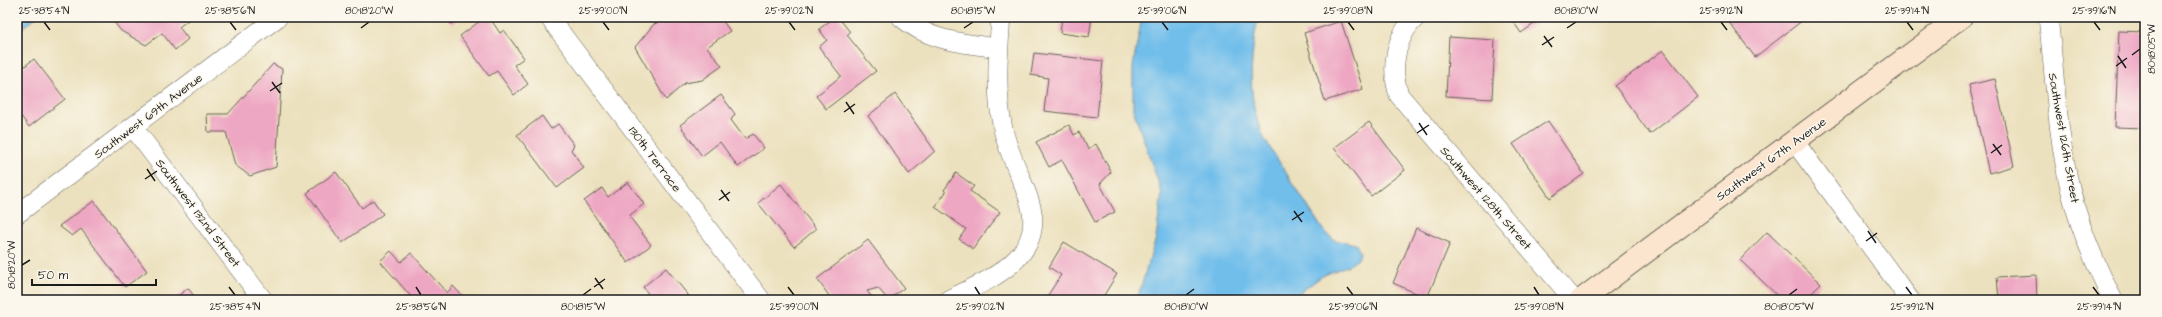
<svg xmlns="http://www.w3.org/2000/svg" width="2162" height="317" viewBox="0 0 2162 317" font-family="'Architects Daughter',sans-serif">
  <rect width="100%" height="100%" fill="#fbf7ec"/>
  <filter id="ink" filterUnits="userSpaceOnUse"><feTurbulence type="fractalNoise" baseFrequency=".025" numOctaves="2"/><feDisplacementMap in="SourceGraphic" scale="8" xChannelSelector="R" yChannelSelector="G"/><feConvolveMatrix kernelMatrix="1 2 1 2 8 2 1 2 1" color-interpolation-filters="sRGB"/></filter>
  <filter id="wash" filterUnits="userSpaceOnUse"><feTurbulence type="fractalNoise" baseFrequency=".012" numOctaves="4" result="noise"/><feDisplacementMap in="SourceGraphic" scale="16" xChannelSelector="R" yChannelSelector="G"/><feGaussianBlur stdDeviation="0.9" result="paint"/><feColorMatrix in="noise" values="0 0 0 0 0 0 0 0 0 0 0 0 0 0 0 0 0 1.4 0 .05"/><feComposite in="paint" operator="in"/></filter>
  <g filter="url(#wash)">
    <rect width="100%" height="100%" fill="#ece1be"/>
    <path fill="#71beeb" stroke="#466d84" d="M17 17H36L17 32Z
      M1142 17H1258C1250 59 1246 101 1265 140L1323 230 1334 240 1356 244 1360 253 1358 259 1351 264 1322 276 1290 300H1137L1156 238 1162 193 1133 109V66Z"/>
    <g id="blocks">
      <path fill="#eea7c3" d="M110 17H192L179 27 188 39 175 50 162 33 146 45 121 31Z
        M446 17H461L451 24Z
        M485 17H489L500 33 504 30 524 58 514 65 528 84 514 95 497 71 489 76 460 36Z
        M673 17H679L688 22 696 17H720L730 31 707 47 722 66 702 80 685 83 666 100 635 47 654 24Z
        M835 17H838L850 32 847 35 876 71 826 109 816 96 841 76 819 47 827 40 819 29Z
        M1062 17H1092L1089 37 1060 33Z
        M1510 17H1544L1521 33Z
        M1725 17H1807L1755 57Z
        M1341 21 1363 89 1325 101 1304 33Z
        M2119 31 2145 32V128L2115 127Z
        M1449 37 1495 40 1492 99 1446 96Z
        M1663 50 1698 97 1650 134 1615 86Z
        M1034 53 1103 61 1097 117 1044 111 1048 78 1031 75Z
        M34 59 65 99 29 127 17 111V72Z
        M273 64 282 69 276 167 250 176 235 165 226 132H208L207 114H228Z
        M1995 79 2014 166 1989 173 1969 85Z
        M895 94 935 151 909 174 868 116Z
        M721 95 735 114 731 120 745 139 753 134 764 148 738 167 720 142 702 156 680 125Z
        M542 116 551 129 558 124 574 145 571 150 584 168 557 188 517 135Z
        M1548 121 1584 174 1550 198 1513 144Z
        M1369 122 1405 170 1371 196 1334 148Z
        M1069 125 1074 135 1079 132 1088 149 1096 144 1111 172 1100 184 1115 212 1095 222 1062 160 1049 167 1036 142Z
        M336 172 362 208 373 200 383 214 342 243 307 193Z
        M956 173 974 186 970 191 1000 212 973 249 959 239 966 229 935 207 946 192 944 190Z
        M628 182 644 204 629 216 651 245 628 263 584 201 602 188 608 197Z
        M781 184 816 229 794 247 758 203Z
        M94 201 147 271 125 287 81 229 72 236 59 226Z
        M1416 228 1450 243 1427 298 1393 283Z
        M1767 232 1821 284 1805 300H1782L1740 260Z
        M868 240 904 288 888 300 878 288 867 291 874 300H832L817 279Z
        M1064 242 1117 274 1101 300H1056L1048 295 1061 275 1049 267Z
        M391 251 401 262 411 253 447 293 453 286 466 300H414L380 261Z
        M666 268 692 300H653L643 287Z
        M2036 275 2037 300H1999L1997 277Z
        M188 288 197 300H173Z"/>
    </g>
  </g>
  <g filter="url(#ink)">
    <use href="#blocks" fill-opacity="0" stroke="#656155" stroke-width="1"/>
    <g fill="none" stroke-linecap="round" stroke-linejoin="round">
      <defs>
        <path id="street" d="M549 17 761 300
          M901 17C928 41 963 43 998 48
          M1416 17C1395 37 1390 68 1399 95L1574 300
          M2048 17C2055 75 2057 135 2071 192 2080 229 2096 266 2113 300
          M133 127 263 300
          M1794 141 1910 300
          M17 214 278 17
          M948 300C991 279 1050 256 1028 197 1020 174 1008 152 1003 129 995 92 998 54 1001 17"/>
        <path id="secondary" d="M1581 300 1961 17"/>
      </defs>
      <use href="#street" stroke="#656155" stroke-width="20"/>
      <use href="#secondary" stroke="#656155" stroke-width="24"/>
      <use href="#street" stroke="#fff" stroke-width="19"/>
      <use href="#secondary" stroke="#fbe5cf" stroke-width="22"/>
    </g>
  </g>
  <path fill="none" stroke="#1c1c1c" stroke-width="1.5" d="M44 22 50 30M230 22 236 30M603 22 609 30M789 22 795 30M1162 22 1168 30M1348 22 1354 30M1721 22 1727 30M1907 22 1913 30M2094 22 2100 30M361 28 369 22M964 28 973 22M1567 28 1576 22M1544 36 1552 47M1542 45 1554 37M2132 55 2140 49M2118 56 2126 68M2116 66 2127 58M272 82 280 93M270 91 282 83M846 102 854 114M844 112 855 104M1419 123 1427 135M1417 133 1429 125M1993 144 2001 155M1991 153 2002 145M147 169 155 181M145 179 157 171M721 190 729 201M719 200 730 192M1294 211 1302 222M1292 220 1304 212M1868 231 1876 243M1866 241 1877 233M22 265 30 260M595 278 603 289M229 287 235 295M416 287 421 295M594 287 605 279M788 287 794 295M975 287 980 295M1347 287 1353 295M1534 287 1539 295M1906 287 1912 295M2093 287 2099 295M583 295 591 289M1186 295 1194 289M1789 295 1797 289"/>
  <g text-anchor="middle" stroke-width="3" stroke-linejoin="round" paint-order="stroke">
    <g font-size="12" fill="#1c1c1c" stroke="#fbf7ec">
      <text transform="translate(148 116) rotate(-37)" y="4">Southwest 69th Avenue</text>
      <text transform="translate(2064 138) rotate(80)" y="4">Southwest 126th Street</text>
      <text transform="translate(655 159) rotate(53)" y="4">130th Terrace</text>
      <text transform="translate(1771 159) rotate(-36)" y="4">Southwest 67th Avenue</text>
      <text transform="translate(1486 198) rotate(49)" y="4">Southwest 128th Street</text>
      <text transform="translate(198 213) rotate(53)" y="4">Southwest 132nd Street</text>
    </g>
  </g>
  <rect width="2162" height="317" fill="none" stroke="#fbf7ec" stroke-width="44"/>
  <path d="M32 279v6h124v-6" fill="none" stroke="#1c1c1c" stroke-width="2"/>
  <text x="38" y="279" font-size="12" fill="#1c1c1c" stroke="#fbf7ec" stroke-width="3" paint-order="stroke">50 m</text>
  <rect x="22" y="22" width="2118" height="273" fill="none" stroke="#1c1c1c" stroke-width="1.5"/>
  <g font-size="10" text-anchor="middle" fill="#1c1c1c">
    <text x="44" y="14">25°38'54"N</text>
    <text x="230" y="14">25°38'56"N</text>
    <text x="369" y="14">80°18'20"W</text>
    <text x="603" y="14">25°39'00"N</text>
    <text x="789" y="14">25°39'02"N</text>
    <text x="973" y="14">80°18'15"W</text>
    <text x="1162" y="14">25°39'06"N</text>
    <text x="1348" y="14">25°39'08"N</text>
    <text x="1576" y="14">80°18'10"W</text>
    <text x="1721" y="14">25°39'12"N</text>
    <text x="1907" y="14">25°39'14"N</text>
    <text x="2094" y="14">25°39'16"N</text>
    <text transform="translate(2151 49) rotate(-90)" y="4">80°18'05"W</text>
    <text transform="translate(11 265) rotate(-90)" y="4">80°18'20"W</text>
    <text x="235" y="310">25°38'54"N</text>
    <text x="421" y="310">25°38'56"N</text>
    <text x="583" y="310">80°18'15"W</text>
    <text x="794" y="310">25°39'00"N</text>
    <text x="980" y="310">25°39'02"N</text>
    <text x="1186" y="310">80°18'10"W</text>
    <text x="1353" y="310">25°39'06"N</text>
    <text x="1539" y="310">25°39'08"N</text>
    <text x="1789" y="310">80°18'05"W</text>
    <text x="1912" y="310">25°39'12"N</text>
    <text x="2099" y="310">25°39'14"N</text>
  </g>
</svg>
